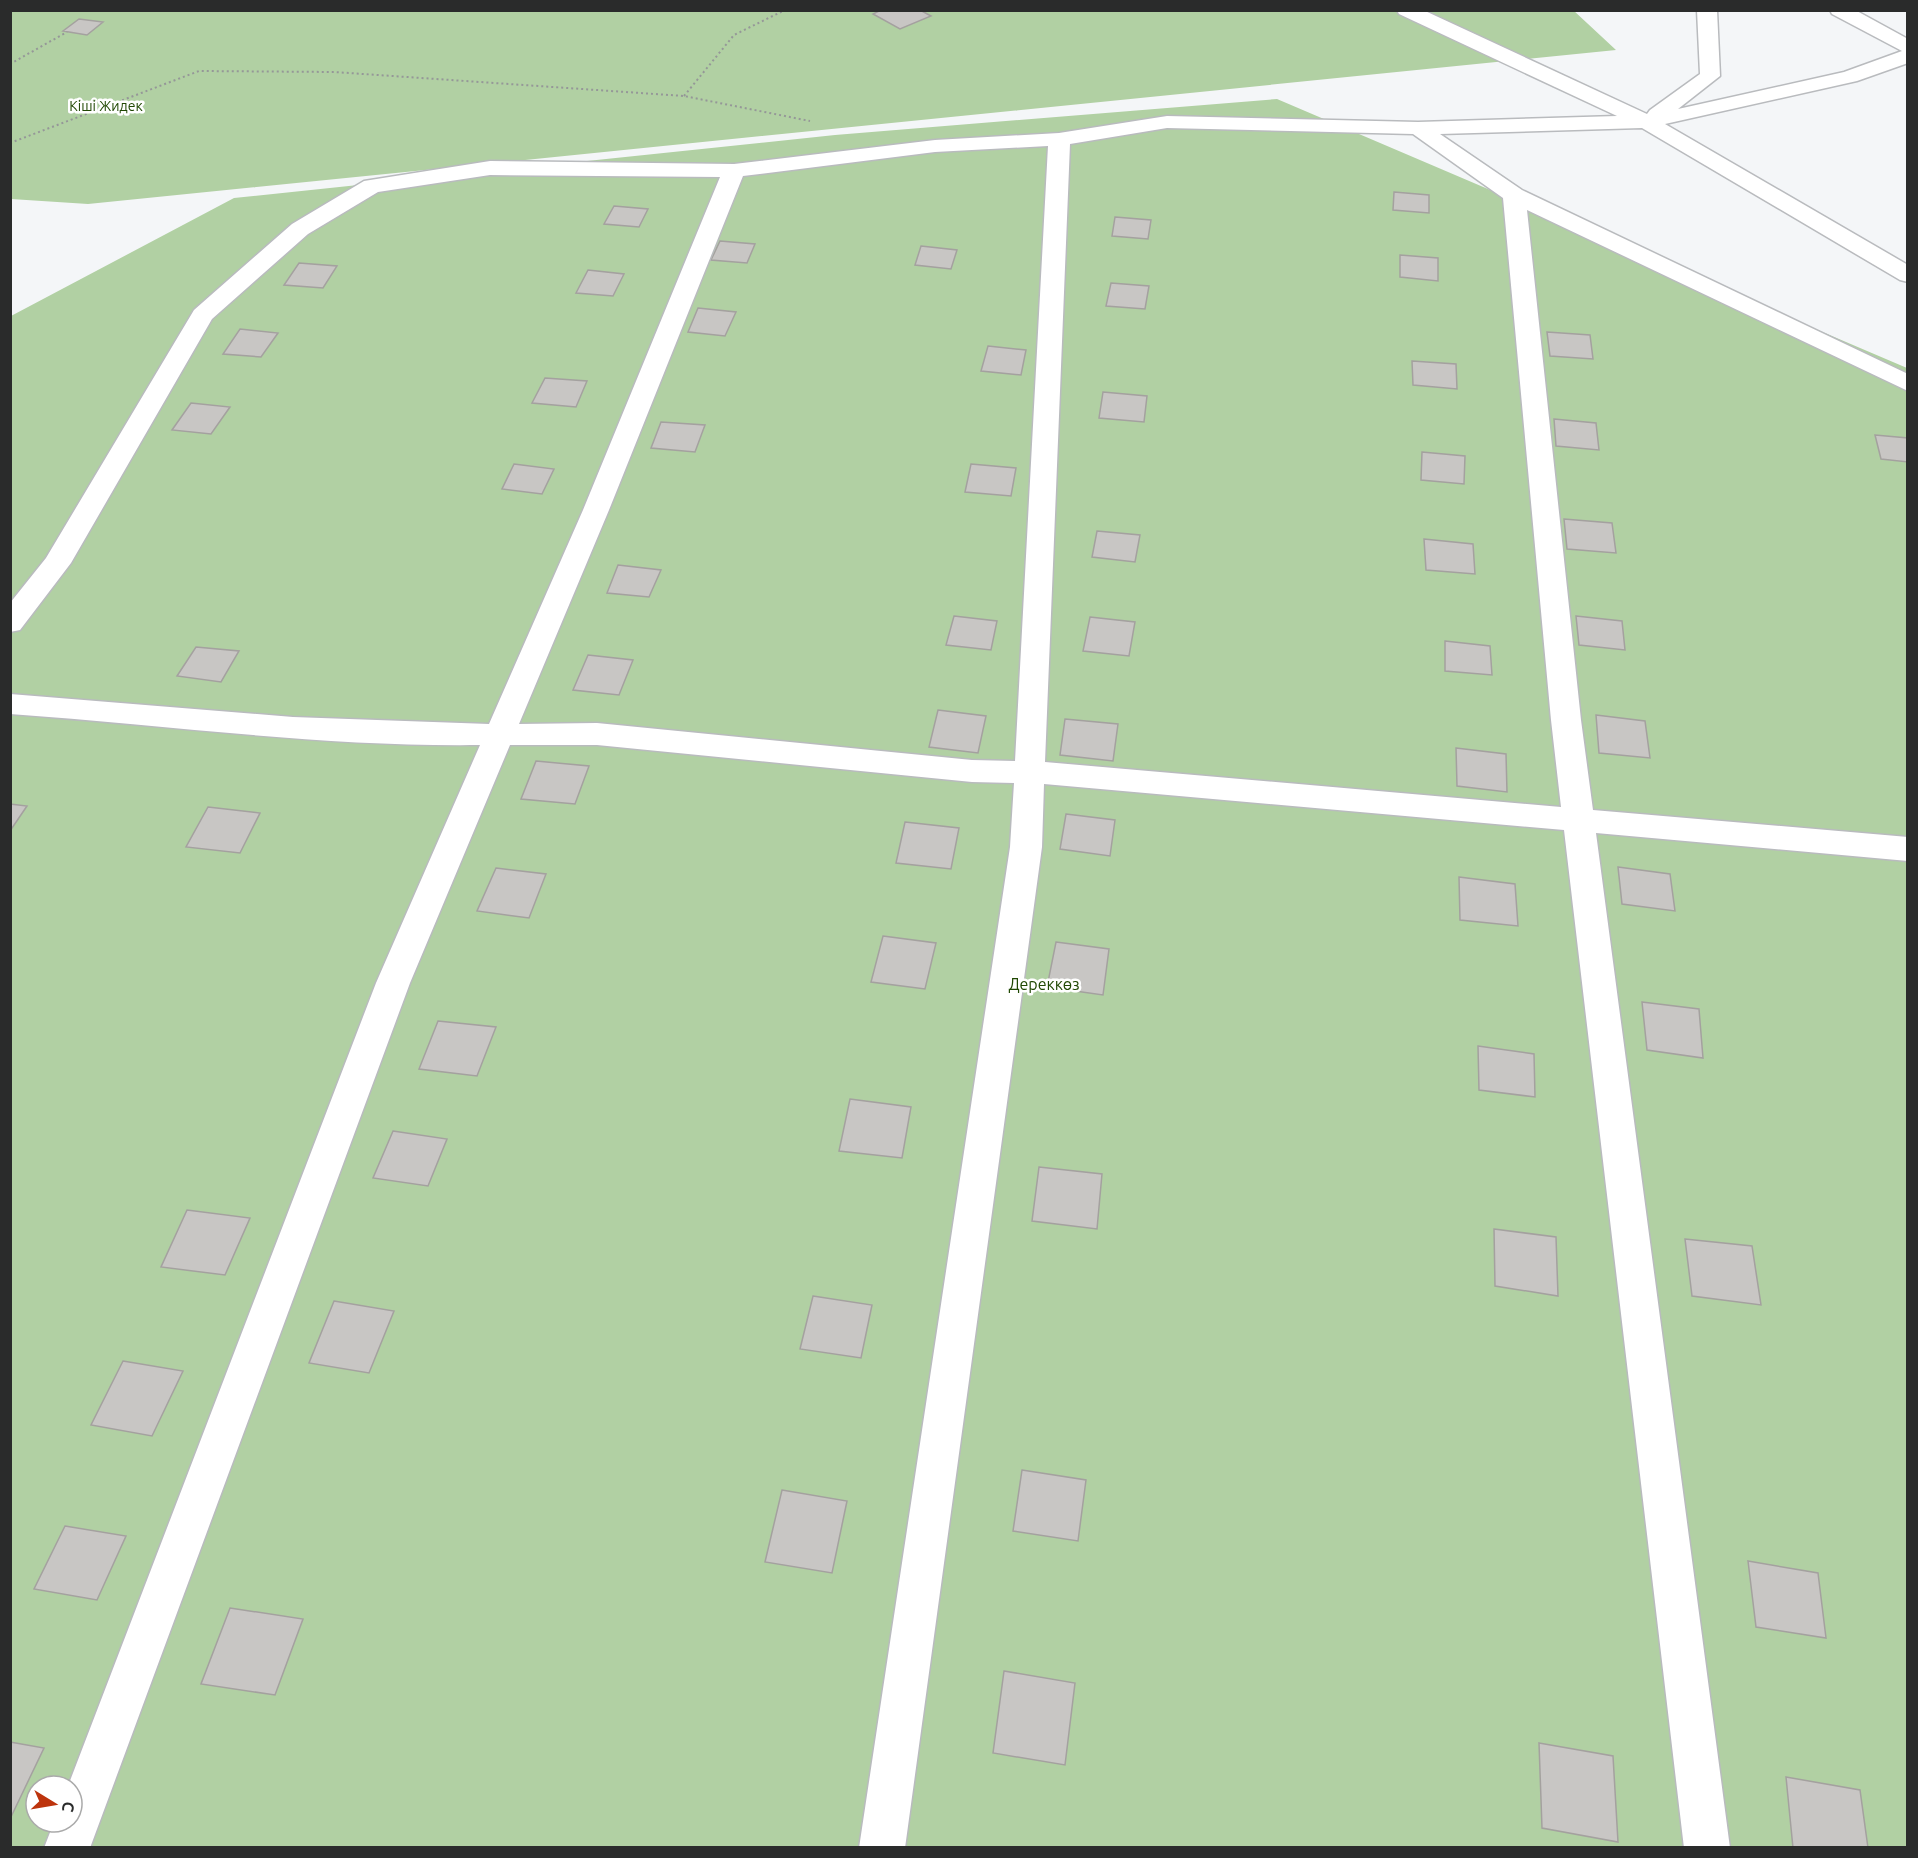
<svg xmlns="http://www.w3.org/2000/svg" width="1918" height="1858" viewBox="0 0 1918 1858" font-family="Ubuntu,sans-serif">
  <rect width="100%" height="100%" fill="#f4f6f8"/>
  <path fill="#b1d0a3" fill-rule="evenodd" d="M1573 10 1616 50 88 204 11 199 10 11Z
    M1277 99 1907 368V1847L11 1848V316L234 198 835 135ZM36 1786H72V1822H36Z"/>
  <path fill="#c8c6c4" stroke="#a4a19f" stroke-width="1.5" d="M881 10H920L931 16 900 29 873 14Z
    M79 19 103 22 87 35 63 31Z
    M1394 192 1429 195V213L1393 210Z
    M614 206 648 209 639 227 604 224Z
    M1115 217 1151 220 1148 239 1112 236Z
    M720 241 755 244 747 263 711 260Z
    M921 246 957 250 951 269 915 265Z
    M1400 255 1438 258V281L1400 277Z
    M299 263 337 266 323 288 284 285Z
    M588 270 624 274 613 296 576 293Z
    M1111 283 1149 286 1145 309 1106 306Z
    M698 308 736 312 725 336 688 332Z
    M240 329 278 333 261 357 223 354Z
    M1547 332 1590 335 1593 359 1550 356Z
    M988 346 1026 350 1021 375 981 371Z
    M1412 361 1456 364 1457 389 1413 385Z
    M545 378 587 381 576 407 532 403Z
    M1103 392 1147 396 1144 422 1099 418Z
    M191 403 230 407 211 434 172 430Z
    M1554 419 1596 423 1599 450 1556 446Z
    M661 422 705 425 695 452 651 448Z
    M1875 435 1908 438V462L1881 459Z
    M1422 452 1465 456 1464 484 1421 480Z
    M514 464 554 469 542 494 502 489Z
    M971 464 1016 468 1011 496 965 492Z
    M1564 519 1612 523 1616 553 1567 549Z
    M1097 531 1140 535 1135 562 1092 557Z
    M1424 539 1473 544 1475 574 1426 570Z
    M618 565 661 570 649 597 607 593Z
    M954 616 997 621 991 650 946 645Z
    M1576 616 1622 621 1625 650 1579 645Z
    M1090 617 1135 622 1129 656 1083 651Z
    M1445 641 1490 646 1492 675 1445 671Z
    M196 647 239 651 221 682 177 676Z
    M588 655 633 660 619 695 573 690Z
    M938 710 986 716 978 753 929 747Z
    M1596 715 1645 721 1650 758 1599 753Z
    M1065 719 1118 724 1113 761 1060 755Z
    M1456 748 1506 754 1507 792 1457 786Z
    M536 761 589 766 575 804 521 799Z
    M10 804 27 806 10 831Z
    M208 807 260 813 240 853 186 847Z
    M1066 814 1115 820 1110 856 1060 849Z
    M905 822 959 828 951 869 896 863Z
    M1618 867 1670 874 1675 911 1622 904Z
    M496 868 546 874 529 918 477 911Z
    M1459 877 1515 884 1518 926 1460 920Z
    M883 936 936 943 925 989 871 982Z
    M1056 942 1109 949 1103 995 1047 987Z
    M1642 1002 1699 1009 1703 1058 1647 1050Z
    M438 1021 496 1027 477 1076 419 1069Z
    M1478 1046 1534 1054 1535 1097 1479 1090Z
    M850 1099 911 1107 902 1158 839 1151Z
    M393 1131 447 1139 428 1186 373 1178Z
    M1039 1167 1102 1174 1097 1229 1032 1221Z
    M187 1210 250 1218 225 1275 161 1267Z
    M1494 1229 1556 1237 1558 1296 1495 1286Z
    M1685 1239 1752 1246 1761 1305 1692 1296Z
    M813 1296 872 1305 861 1358 800 1349Z
    M334 1301 394 1311 369 1373 309 1363Z
    M123 1361 183 1371 152 1436 91 1425Z
    M1022 1470 1086 1480 1078 1541 1013 1531Z
    M782 1490 847 1501 832 1573 765 1562Z
    M65 1526 126 1536 97 1600 34 1589Z
    M1748 1561 1818 1573 1826 1638 1756 1627Z
    M230 1608 303 1619 275 1695 201 1684Z
    M1004 1671 1075 1683 1065 1765 993 1753Z
    M10 1742 44 1748 10 1819Z
    M1539 1743 1613 1756 1618 1842 1542 1828Z
    M1786 1777 1860 1790 1868 1848H1793Z"/>
  <g fill="none" stroke-linecap="round" stroke-linejoin="round">
    <defs>
      <path id="minor" d="M1397 10H1423L1647 114 1650 110 1700 74 1697 10H1717L1720 76 1678 109 1844 72 1902 51 1832 14 1830 10H1855L1908 39V63L1857 81 1665 124 1908 265V282L1900 280 1642 128 1440 134 1522 190 1908 374V391L1527 210 1581 720 1593 810 1908 837V861L1596 833 1730 1848H1684L1564 830 1044 784 1042 847 905 1848H859L1010 847 1014 783 972 782 597 745H510L410 983 90 1848H44L54 1822H72V1786H68L376 983 480 745C323 747 167 725 10 714V694L293 717 489 724 583 510 720 177 490 175 378 192 308 234 212 319 71 563 20 630 10 632V603L46 558 194 310 292 224 364 181 490 161 734 164 935 140 1059 133 1167 116 1418 122 1617 116 1399 14ZM1167 128 1413 134 1503 198 1551 720 1561 807 1045 762 1070 144ZM1048 146 1015 761 972 760 597 723 519 724 609 510 743 176 935 152Z"/>
    </defs>
    <use href="#minor" stroke="#b9bbbe" stroke-width="3"/>
    <path stroke="#959798" stroke-width="2" stroke-dasharray="2 3" stroke-linecap="butt" d="M10 64 67 32
      M684 96 734 35 785 10
      M10 143 199 71 334 72 684 96 810 121"/>
    <use href="#minor" fill="#fff" fill-rule="evenodd"/>
  </g>
  <g text-anchor="middle" stroke-width="5" stroke-linejoin="round" paint-order="stroke">
    <g font-size="14" fill="#204803" stroke="#fff">
      <text x="106" y="111">Кіші Жидек</text>
    </g>
    <g font-size="16" fill="#204803" stroke="#fff">
      <text x="1044" y="990">Дереккөз</text>
    </g>
  </g>
  <rect width="1918" height="1858" fill="none" stroke="#2a2b2b" stroke-width="24"/>
  <g transform="translate(54 1804) rotate(101)"><circle r="28" fill="#ffffff" stroke="#aaaaaa" stroke-width="1.5"/>
  <path d="M0-4.5L10 22L0 15L-10 22Z" fill="#bd340d"/>
  <text y="-9" font-size="16" font-weight="bold" text-anchor="middle" fill="#2a2b2b">С</text>
  </g>
</svg>
